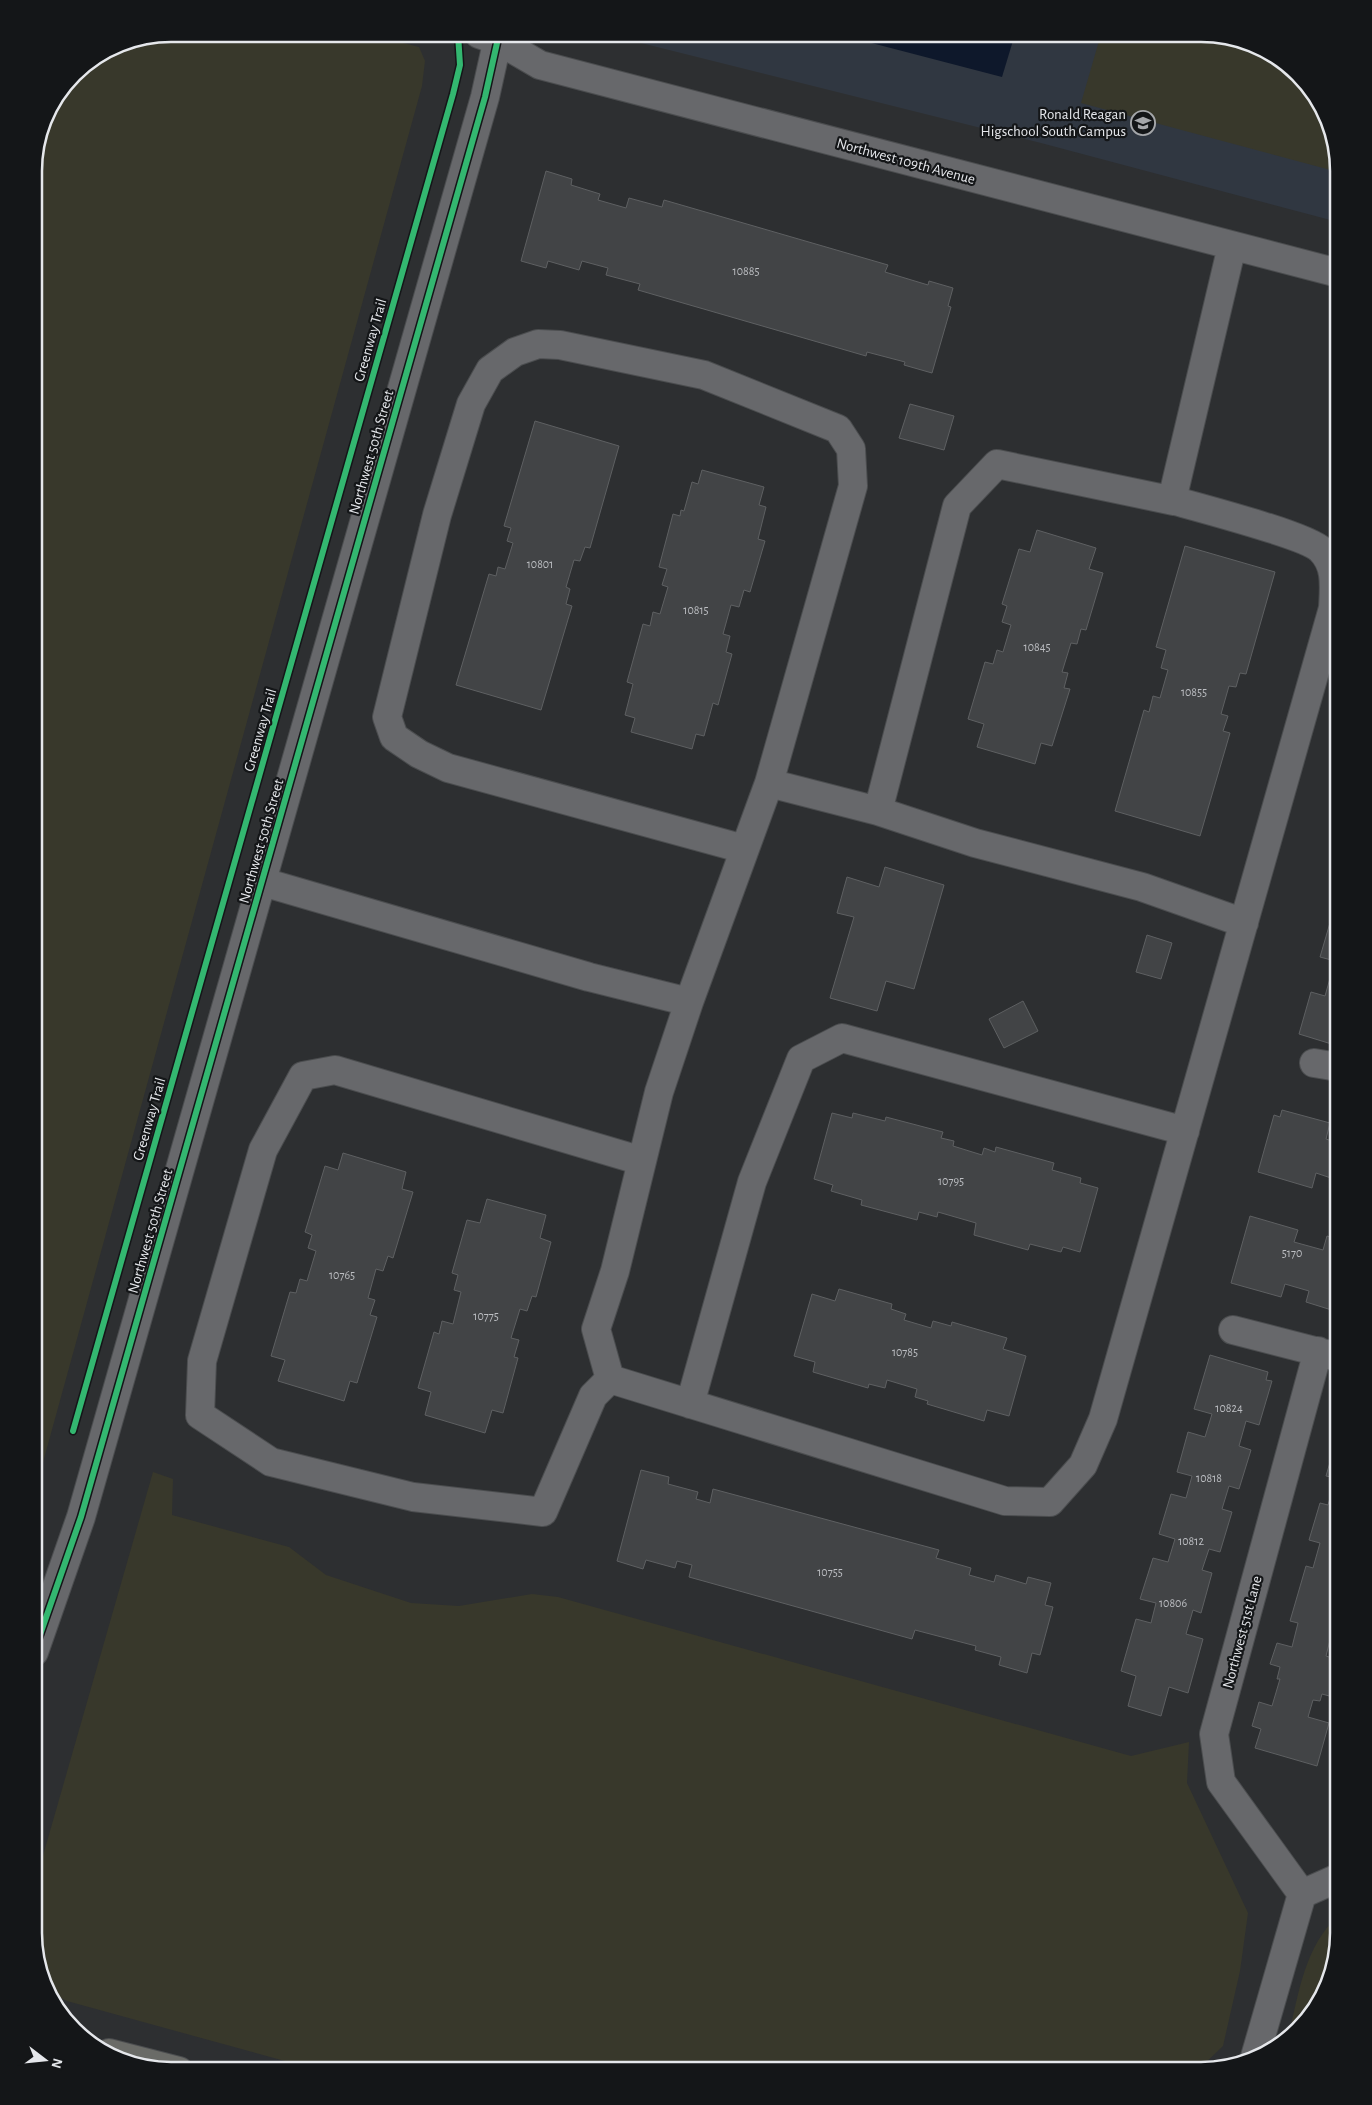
<svg xmlns="http://www.w3.org/2000/svg" width="1372" height="2105" viewBox="0 0 1372 2105" font-family="'Alegreya Sans',sans-serif">
  <rect width="100%" height="100%" fill="#2d2f31"/>
  <path fill="#303741" d="M605 34H1210L1277 57 1320 103 1338 171V222L1041 143Z"/>
  <path fill="#38382b" d="M171 34H369L419 47 425 61 422 86 34 1495V162L44 118 74 74 119 44Z
    M1101 34H1210L1277 57 1320 103 1338 172 1081 103Z
    M153 1472 173 1479 172 1515 289 1547 326 1575 411 1603 459 1606 532 1594 558 1597 1131 1756 1189 1742 1187 1783 1248 1913 1240 1971 1223 2046 1197 2071H321L67 2001 49 1992 34 1934V1887Z
    M1338 1916V1934L1320 2003 1289 2034C1299 1992 1305 1946 1338 1916Z"/>
  <path fill="#0e182b" d="M837 34H1015L1002 77Z"/>
  <path fill="#424446" stroke="#5e6062" d="M546 171 572 179 571 185 600 194 598 200 626 208 629 198 662 207 664 200 888 265 885 272 928 285 929 281 953 288 948 306 951 307 932 373 904 365 905 362 867 352 866 356 638 290 640 284 606 275 608 268 582 261 579 270 548 261 546 268 521 261Z
    M910 404 954 416 944 450 899 438Z
    M535 421 619 446 590 548 585 547 580 561 574 560 566 587 570 589 566 604 572 606 541 710 456 685 489 574 496 576 498 567 505 569 513 543 507 541 511 528 504 526Z
    M702 470 764 487 759 505 766 507 758 539 765 541 750 592 744 590 739 607 731 605 723 634 730 636 726 652 732 654 718 705 713 703 704 736 696 734 692 749 631 732 635 718 625 715 633 684 627 682 643 624 650 626 653 612 660 614 668 587 662 585 667 569 659 567 673 514 680 516 681 510 684 511 692 482 698 484Z
    M1037 530 1096 548 1089 569 1103 573 1086 630 1081 629 1077 644 1071 643 1062 672 1068 673 1064 688 1070 689 1052 746 1041 743 1035 764 977 747 984 724 968 719 985 662 993 664 997 650 1003 652 1011 625 1002 622 1007 606 1002 604 1019 549 1030 552Z
    M1185 546 1275 572 1246 674 1240 673 1236 687 1229 686 1221 714 1228 716 1223 731 1230 733 1200 836 1115 811 1144 710 1149 712 1153 696 1160 698 1168 670 1161 668 1166 650 1156 647Z
    M885 867 944 885 914 989 886 981 877 1011 830 998 854 917 837 913 847 877 879 887Z
    M1332 916 1338 918V1046L1299 1034 1311 992 1325 996 1335 961 1320 957Z
    M1147 935 1172 943 1161 979 1136 972Z
    M1023 1001 1038 1031 1004 1048 989 1019Z
    M1282 1110 1330 1123 1326 1139 1338 1143V1198L1332 1196 1337 1180 1316 1173 1312 1188 1258 1172 1274 1115 1280 1117Z
    M832 1113 852 1118 853 1113 885 1121 886 1117 943 1132 941 1138 954 1141 953 1146 982 1155 984 1148 995 1152 996 1147 1054 1163 1052 1170 1081 1178 1080 1183 1098 1188 1080 1252 1063 1247 1061 1252 1030 1244 1028 1250 974 1235 976 1223 938 1212 937 1217 919 1212 917 1220 861 1205 862 1200 831 1191 833 1185 814 1179Z
    M343 1153 406 1172 402 1189 413 1192 393 1258 388 1256 383 1271 376 1269 368 1298 375 1300 370 1315 377 1317 357 1383 350 1381 344 1401 278 1381 285 1360 271 1356 290 1292 296 1293 300 1279 307 1281 316 1251 308 1248 312 1235 305 1232 325 1166 338 1170Z
    M487 1199 546 1215 540 1238 551 1242 536 1297 532 1296 527 1311 520 1309 511 1338 519 1340 514 1357 518 1358 503 1413 492 1410 485 1433 425 1415 431 1392 418 1388 434 1332 439 1334 442 1321 453 1324 461 1292 454 1290 458 1275 452 1273 467 1220 480 1223Z
    M1250 1216 1298 1230 1294 1242 1323 1250 1327 1236 1338 1239V1312L1306 1302 1309 1291 1285 1284 1281 1297 1231 1283Z
    M839 1289 892 1304 891 1309 906 1314 904 1320 931 1328 933 1321 951 1326 952 1322 1007 1338 1003 1349 1026 1356 1009 1416 987 1410 984 1421 927 1404 928 1401 915 1397 917 1389 887 1380 885 1388 869 1384 868 1388 813 1372 815 1362 794 1356 812 1294 835 1301Z
    M1210 1355 1268 1372 1266 1380 1272 1381 1259 1425 1246 1421 1239 1446 1251 1450 1239 1489 1229 1486 1222 1509 1232 1512 1220 1552 1209 1549 1202 1570 1212 1573 1201 1613 1193 1610 1186 1634 1203 1639 1188 1693 1169 1687 1161 1716 1128 1706 1136 1676 1121 1671 1136 1619 1151 1623 1156 1603 1140 1599 1153 1558 1168 1562 1175 1539 1159 1534 1171 1494 1186 1498 1192 1476 1177 1472 1188 1432 1205 1437 1212 1414 1194 1409Z
    M1338 1435V1632L1337 1638 1331 1636 1326 1656 1338 1660V1678L1333 1697 1322 1694 1320 1701 1313 1700 1308 1717 1329 1723 1317 1766 1255 1748 1261 1729 1252 1726 1259 1702 1272 1706 1280 1679H1277L1280 1667 1270 1664 1277 1643 1292 1647 1298 1623 1290 1621 1306 1566 1313 1568 1320 1543 1309 1540 1320 1503 1328 1505 1336 1478 1326 1476Z
    M641 1470 669 1477 668 1484 698 1492 696 1499 710 1503 713 1489 939 1550 936 1558 971 1568 969 1575 994 1582 996 1575 1026 1584 1028 1577 1051 1583 1045 1605 1053 1607 1040 1655 1032 1653 1027 1673 999 1665 1001 1657 975 1650 976 1646 915 1630 912 1639 689 1577 692 1565 677 1561 675 1568 646 1560 643 1569 617 1561Z"/>
  <g fill="none" stroke-linecap="round" stroke-linejoin="round">
    <defs>
      <path id="minor" d="M479 34 499 41 540 65 1338 273
        M1174 501 997 464 957 506 878 811 975 843 1142 887 1244 923
        M744 849 448 768 419 754 394 737 387 717 437 515 471 404 490 370 515 352 538 344 560 345 704 375 838 429 851 449 853 486 769 783
        M263 882 589 977 689 1002 659 1092 615 1271 596 1329 610 1379 1005 1501 1050 1502 1083 1465 1103 1419 1333 608C1334 587 1337 566 1321 550 1308 536 1197 507 1172 500L1232 246
        M689 1002 769 783 878 811
        M1314 1063 1338 1067
        M1233 1330 1338 1357
        M610 1379 593 1396 543 1512 413 1497 271 1462 200 1415 202 1361 263 1150 303 1076 335 1070 642 1161
        M690 1404 752 1182 801 1059 842 1038 1185 1131
        M34 1652 81 1517 485 97 499 34
        M1302 1894 1221 1782 1214 1734 1318 1351
        M1302 1894 1338 1878
        M1255 2057 1302 1894"/>
      <path id="major" d="M109 2053 179 2071"/>
    </defs>
    <use href="#minor" stroke="#4b4d4f" stroke-width="30"/>
    <use href="#major" stroke="#4b4d4f" stroke-width="30"/>
    <use href="#minor" stroke="#67686b" stroke-width="28"/>
    <use href="#major" stroke="#6a6b67" stroke-width="28"/>
    <defs>
      <path id="cycleway" d="M73 1431 453 94 460 65 458 34
        M34 1652 81 1517 485 97 499 34"/>
    </defs>
    <use href="#cycleway" stroke="#141618" stroke-width="9"/>
    <use href="#cycleway" stroke="#33b770" stroke-width="6"/>
  </g>
  <defs>
    <symbol id="school-ring" viewBox="-11 -11 22 22"><circle r="9.5" fill="#141618" stroke="#a5a7aa" stroke-width="1.5"/><path d="M0-5L7-2L0 1L-7-2ZM-4 1L0 2.5L4 1V4Q0 6-4 4Z" fill="#a5a7aa"/></symbol>
  </defs>
  <g fill-rule="evenodd">
    <use href="#school-ring" x="1129" y="109" width="28" height="28"/>
  </g>
  <g text-anchor="middle" stroke-width="4.5" stroke-linejoin="round" paint-order="stroke">
    <g font-size="12" fill="#bcbec2">
      <text x="746" y="275">10885</text>
      <text x="540" y="568">10801</text>
      <text x="696" y="614">10815</text>
      <text x="1037" y="651">10845</text>
      <text x="1194" y="696">10855</text>
      <text x="951" y="1185">10795</text>
      <text x="1292" y="1257">5170</text>
      <text x="342" y="1279">10765</text>
      <text x="486" y="1320">10775</text>
      <text x="905" y="1356">10785</text>
      <text x="1229" y="1412">10824</text>
      <text x="1209" y="1482">10818</text>
      <text x="1191" y="1545">10812</text>
      <text x="830" y="1576">10755</text>
      <text x="1173" y="1607">10806</text>
    </g>
    <g font-size="15" fill="#e5e7eb" stroke="#141618" text-anchor="end">
      <text x="1126" y="119">Ronald Reagan<tspan x="1126" dy="17">Higschool South Campus</tspan></text>
    </g>
    <g font-size="15" fill="#e5e7eb" stroke="#141618">
      <text transform="translate(906 161) rotate(15)" y="5">Northwest 109th Avenue</text>
      <text transform="translate(370 340) rotate(-74)" y="5">Greenway Trail</text>
      <text transform="translate(371 452) rotate(-74)" y="5">Northwest 50th Street</text>
      <text transform="translate(260 730) rotate(-74)" y="5">Greenway Trail</text>
      <text transform="translate(261 841) rotate(-74)" y="5">Northwest 50th Street</text>
      <text transform="translate(149 1119) rotate(-74)" y="5">Greenway Trail</text>
      <text transform="translate(150 1231) rotate(-74)" y="5">Northwest 50th Street</text>
      <text transform="translate(1242 1632) rotate(-75)" y="5">Northwest 51st Lane</text>
    </g>
  </g>
  <path d="M0 0H1372V2105H0ZM171 42H1201A129 129 0 0 1 1330 171V1933A129 129 0 0 1 1201 2062H171A129 129 0 0 1 42 1933V171A129 129 0 0 1 171 42Z" fill="#141618" fill-rule="evenodd"/>
  <path fill="none" stroke="#e5e7eb" stroke-width="2.5" d="M171 42H1201A129 129 0 0 1 1330 171V1933A129 129 0 0 1 1201 2062H171A129 129 0 0 1 42 1933V171A129 129 0 0 1 171 42Z"/>
  <g transform="translate(45 2060) rotate(106)" stroke="#141618" stroke-width="4" paint-order="stroke">
  <path d="M0-4L9 19L0 12L-9 19Z" fill="#e5e7eb"/>
  <text y="-8" font-size="14" font-weight="bold" text-anchor="middle" fill="#e5e7eb">N</text>
  </g>
</svg>
